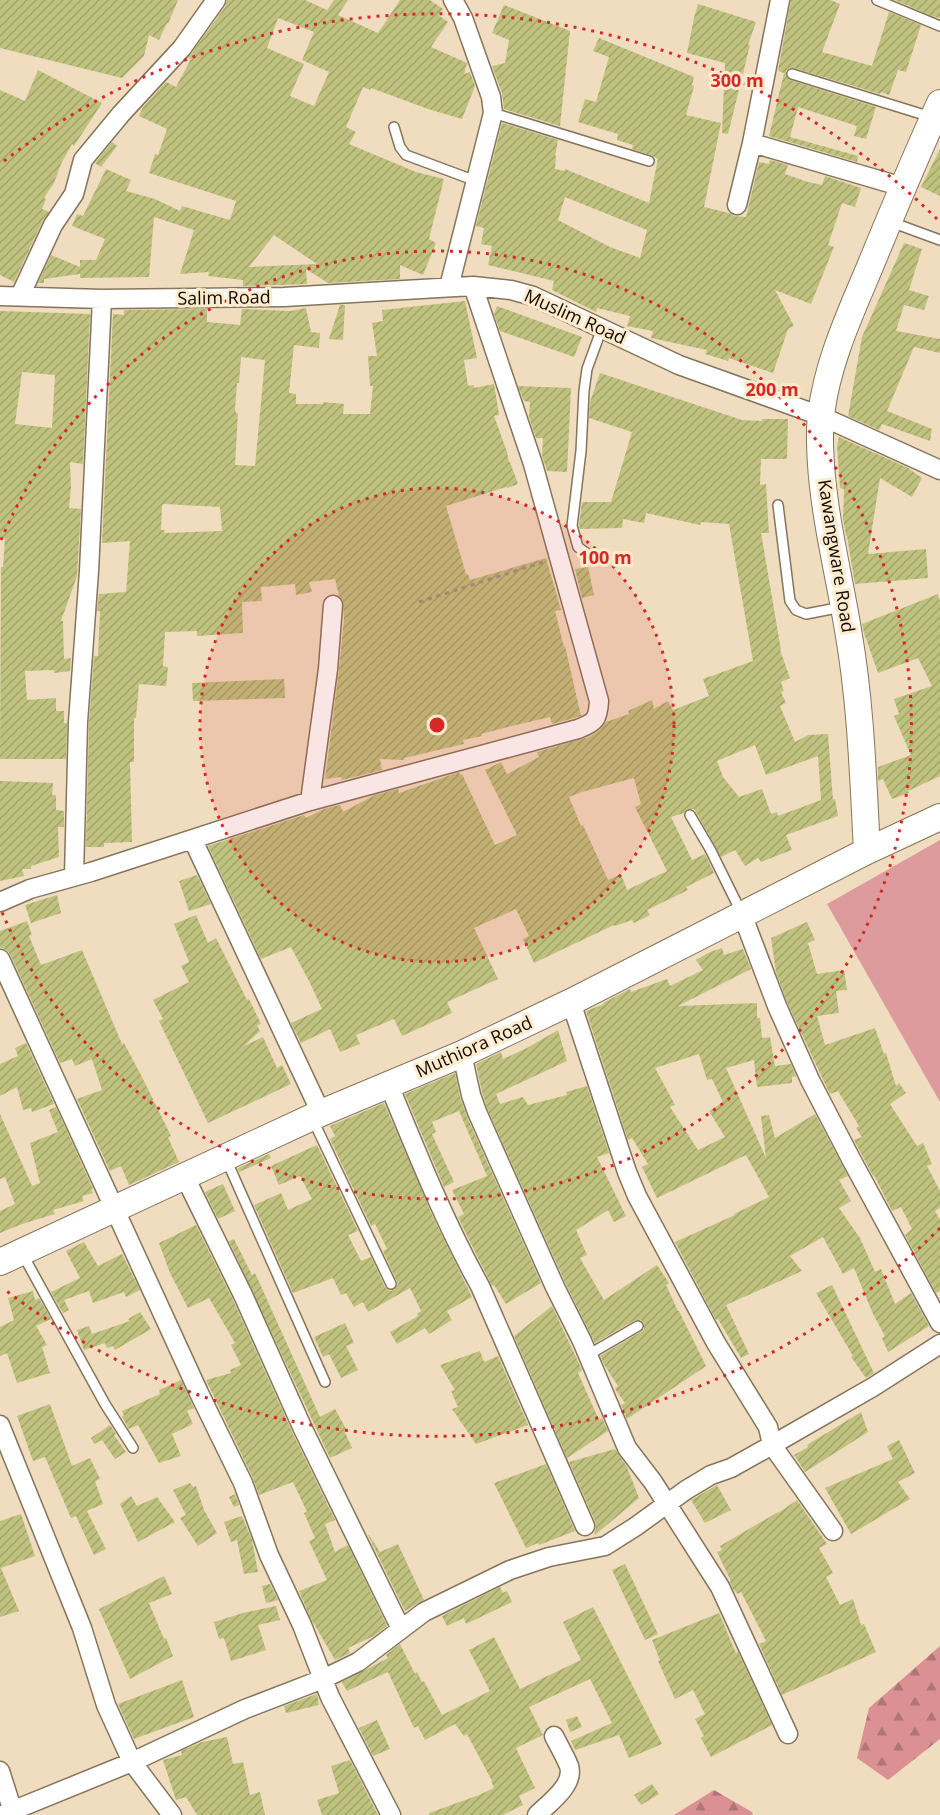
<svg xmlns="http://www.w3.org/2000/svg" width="940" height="1815" viewBox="0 0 940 1815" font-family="'Open Sans',sans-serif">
  <defs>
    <pattern id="forest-firs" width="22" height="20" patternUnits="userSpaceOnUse" patternTransform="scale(1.5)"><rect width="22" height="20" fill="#db9194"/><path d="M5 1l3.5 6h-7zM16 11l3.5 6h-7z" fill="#b07577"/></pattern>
    <pattern id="building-hatch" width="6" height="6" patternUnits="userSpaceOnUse" patternTransform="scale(1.5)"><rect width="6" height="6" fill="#bfc27e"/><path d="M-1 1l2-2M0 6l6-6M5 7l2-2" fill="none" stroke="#a3a56b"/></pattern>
  </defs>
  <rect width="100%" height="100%" fill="#f0ddc0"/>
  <path fill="#dd9b9d" d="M940 840V1102L827 904Z"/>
  <path fill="url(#forest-firs)" d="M940 1646V1739L888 1780 857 1758 869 1708Z
    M714 1790 752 1812 753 1815H674Z"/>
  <path fill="url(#building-hatch)" fill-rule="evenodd" d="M0 0H178L168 24 167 23 159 40 149 35 144 56 122 78 0 48Z
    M227 0H305L327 10 334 0H348L338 15 378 33 400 0H430L443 9 438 15 448 22 431 47 467 63 464 74 470 72 475 86 462 119 428 109 371 88 370 90 363 87 346 127 356 132 349 144 416 172 444 179 429 239 436 243 423 275 400 265V279L328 283 306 269 307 284 243 286V280L208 276 209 272 180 274 194 230 154 217 149 277 80 278V274L44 279V283H38L51 255 80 267V260H96L105 239 72 226 77 214 83 216 106 169 131 180 126 191 155 199 180 211 182 206 230 220 236 201 149 173 155 154 158 155 167 129 139 116 143 107 166 82 176 87 191 59 188 58 225 7ZM278 18 314 32 302 60 329 72 314 106 290 96 304 64 267 48ZM274 235 317 264 249 267Z
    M791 0H831L840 4 822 52 872 66 889 12 921 25 906 72 898 70 889 95 881 92 880 94 794 68H790L786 71V76L790 80 876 107 866 139 854 136 857 126 798 107 790 137 858 156 857 162 769 136 784 73 778 71Z
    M895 0H940V18L932 16Z
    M698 4 756 22 748 45H750L728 134 722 133 725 63 687 53 694 18Z
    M504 5 570 31 560 126 504 109 502 93 492 66 505 63 509 40 492 33Z
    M599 38 694 77 692 85 694 86 686 115 721 123 704 207 729 213 734 216 746 217 759 162 769 164 770 160 788 165 785 174 808 182 822 185 825 176 861 188 855 207 842 203 828 245 834 247 811 304 775 290 794 326 788 329 773 373 729 358 728 361 705 354 707 350 651 338 653 331 627 326 630 316 597 308 596 312 552 290 554 281 488 265 492 246 481 244 484 228 476 226 502 123 558 140 555 156H556L555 169 564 171 565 169 649 203 658 159 651 155 632 149 633 145 617 140 618 134 578 122 585 99 596 102 609 57 593 51ZM565 197 647 230 640 258 610 247 558 220Z
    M38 70 102 103 74 146 72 144 61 164 54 183 44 198 46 199 42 209 49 212 43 220 14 282 0 275V90L25 101Z
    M112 142 117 146 101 167 95 163Z
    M940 149V196L921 187Z
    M904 243 922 249 909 290 929 296 924 310 904 305 896 331 940 339V353L914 347 887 411 932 429 930 441 882 424 879 430 848 416 862 337Z
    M465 301 477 358 464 360 468 386 474 385V388L494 384 499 415 494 416 507 452 509 462H510L518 484 507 488 506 487 446 506 466 574H468L470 580 546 558 561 610 555 611 564 647 565 646 581 716 552 724 550 717 504 728 481 734 482 736 463 740 464 744 404 758V760L380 759 382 770 342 780 341 777 325 779 339 670 344 619 343 601 339 596 335 579 309 582 312 592 296 595 295 584 261 587 262 601 242 602 243 633 197 636V631L165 632 163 666 168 667 166 686 139 684 136 718H134V762H130L132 842 104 843V847H86L89 723 94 656H98L100 611H97L99 594 126 592 130 541 102 543 113 314 124 315V310L207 309V322L240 325 242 309 291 311 306 308 311 332 320 333 319 348 294 345 289 393 296 394V404H323V402L344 404 343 414H370L373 386H370L368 356H377L372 323 383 321 382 310ZM241 357 265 360 255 466 235 465 238 413H236L235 409 237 383H239ZM164 504 220 507 222 531 164 533 165 530H161L162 505Z
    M340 305H345L343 340 329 339Z
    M497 306 582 337 574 357 500 331 494 314Z
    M0 311 90 314 83 464 70 462 71 488 69 508 81 509 77 576 61 621H63L64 659 71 658 70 671 54 673V670L25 671 27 700 56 698V711H64V723H67L66 759H0L1 567H3L5 538 0 537ZM22 372 55 375 52 428 15 424Z
    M600 373 742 420 762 421V419H788L787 459H761L760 485 766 484 769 533H761L781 650H780L790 678 781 682 784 691 781 692 786 703 780 706 795 742 808 735 828 734 833 800 835 799 838 816 786 835 792 850 761 862 758 858 745 866 735 850 721 857 696 812 694 809H687L684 813 671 817 692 860 705 854 714 873 686 887 688 890 647 910 650 915 634 923 632 920 615 926 614 925 534 963 523 939 529 936 516 909 474 928 498 979 447 1002 452 1013 402 1036 394 1019 356 1035 360 1044 340 1052 330 1029 301 1043 291 1023 322 1009 310 983 291 947 261 959 208 846 304 815 306 818 324 809 340 805 343 812 375 795 398 789 399 793 459 772 460 775 462 774 495 845 517 835 485 770 501 762 507 774 539 757 537 752 589 737 600 730 606 722 629 714 628 711 652 700 654 709 668 701 673 710 709 696 703 679 753 661 729 524 701 522 700 525 646 513 644 523 623 519 622 528 580 529 579 525 582 502H611L632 432 589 418 590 402ZM755 745 766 775 818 756 821 800 778 816 777 812 771 814 762 789 739 797 723 777 717 761ZM634 778 641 804 635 807 667 871 627 890 621 874 608 880 583 825 581 826 569 797 582 792Z
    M518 386 571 388 567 472 547 471 542 455 543 438H536L529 417 530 402 524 401Z
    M839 437 908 468 922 478 912 497 880 478 868 554 926 549 928 578 855 584 847 536H846L843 519 844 489 840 488 837 446Z
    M588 567 594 595 582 598 575 569Z
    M938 594 940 602V776L908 791 909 793 892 799 883 779 878 781V767L911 755 894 716 899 714 894 699 932 686 918 658 878 673 864 633 862 624Z
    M284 679 285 698 193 701 192 683Z
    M0 781 53 783 52 795H56V810L64 811V827H58L59 857 31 866V869H22L24 876 0 881Z
    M197 875 211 904 189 911 179 881Z
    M57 895 61 913 31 923 25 905Z
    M196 915 208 943 216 938 247 1000 249 999 261 1024 257 1025 260 1031 244 1046 263 1037 277 1068 282 1065 291 1084 208 1123 159 1021 163 1019 153 1000 189 982 181 966 189 962 174 924Z
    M27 921 32 935 29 936 41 965 82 950 122 1044 124 1043 142 1077 171 1136 168 1137 179 1162 129 1185 121 1166 110 1171 77 1099 102 1090 92 1059 75 1066 72 1059 60 1063 10 954 6 950 0 947V931Z
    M807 922 815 940 808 943 817 974 844 970 847 990 836 991 839 1013 817 1016 825 1045 875 1028 884 1054 886 1053 896 1086 899 1083 906 1093 890 1104 917 1146 923 1143 932 1164 927 1166 940 1191V1208L935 1211 940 1220V1291L936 1293 905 1235 912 1229 901 1207 892 1211 874 1175 873 1176 854 1140 862 1137 856 1128 859 1126 838 1091 830 1094 827 1088 787 1002 776 972 771 938Z
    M722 948 724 955 743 949 751 969 678 1006 757 1003V1018H760L762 1038 770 1037 775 1066 791 1064 796 1076 792 1077V1083L757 1087 754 1060 726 1068 766 1158 761 1116 769 1115 775 1138 815 1114 848 1176 839 1180 851 1201 839 1208 860 1238 875 1272 881 1269 895 1304 911 1293 929 1326 888 1352 882 1338 885 1336 873 1314 854 1268 843 1274 823 1237 790 1256 802 1271 726 1305 749 1354 741 1358 718 1319 716 1320 675 1242 735 1215 734 1214 769 1197 746 1155 657 1198 642 1167 648 1164 632 1138 628 1140 586 1011 604 1004 603 1003 630 989 631 992 667 979 670 986 703 970 696 960 710 952ZM699 1054 707 1080 712 1079 723 1102 709 1111 725 1137 698 1150 670 1107 675 1105 655 1068Z
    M558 1030 567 1061 496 1094 500 1104 523 1097 528 1105 567 1095 566 1092 587 1086 609 1153 597 1157 626 1216 614 1222 608 1210 576 1230 587 1255 580 1258 604 1300 657 1265 669 1283 666 1285 678 1311H679L706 1366 627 1419 621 1405 625 1403 615 1389 618 1386 605 1366 600 1356 641 1332 644 1329V1323L641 1320H635L595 1343 565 1282 487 1108 482 1092 476 1064 501 1052 503 1059 527 1048Z
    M26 1043 54 1104 32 1112 31 1108 23 1110 17 1087 0 1096V1064L18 1056 15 1048Z
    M455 1073 460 1097 467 1117 541 1283 506 1304 494 1285 492 1286 458 1217 464 1214 452 1190 487 1176 459 1111 432 1122 436 1132 432 1134 454 1182 444 1187 405 1094Z
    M384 1103 433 1217 472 1297 447 1311 452 1320 429 1334 425 1328 397 1344 390 1332 418 1316 417 1314 421 1311 410 1288 368 1312 363 1302 354 1307 346 1293 341 1295 333 1278 293 1293 254 1205 281 1193 288 1210 312 1199 300 1176 279 1185 271 1166 317 1145 358 1231 348 1235 361 1261 371 1257 385 1287 390 1291 394 1290 398 1285 397 1282 383 1251 387 1249 375 1224 371 1226 330 1139 335 1136 330 1126Z
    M56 1107 93 1189 91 1190 93 1193 82 1196 84 1201 53 1210 55 1214 22 1224 0 1233V1211L15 1204 5 1177 0 1179V1114L32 1186 40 1183 30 1143 58 1132 49 1110Z
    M269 1154 271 1158 239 1172 238 1168Z
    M223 1184 235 1211 218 1219 205 1192Z
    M196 1225 233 1300 293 1434 335 1520 325 1524 335 1552 348 1545 387 1626 374 1636 348 1648 350 1653 335 1660 310 1617 299 1591 327 1580 309 1541 315 1538 304 1513 307 1512 293 1482 259 1495 253 1478 206 1380 231 1373 230 1370 241 1365 231 1345 235 1343 209 1298 188 1308 170 1273 159 1243Z
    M234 1239 252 1275 255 1273 320 1417 335 1409 346 1429 344 1430 352 1448 330 1458 229 1241Z
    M84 1242 98 1266 122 1254 140 1290 126 1297 124 1292 93 1303 89 1291 64 1300 69 1310 63 1313 51 1292 80 1278 66 1251Z
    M832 1285 874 1373 866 1378 851 1357 853 1356 816 1293Z
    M33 1291 35 1300 39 1298 51 1319 36 1326 47 1345 42 1347 50 1373 17 1383 7 1353 0 1356V1327L14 1320 8 1298Z
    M552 1306 582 1370 578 1373 599 1420 602 1418 608 1431 567 1458 514 1336Z
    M140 1312 151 1329 115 1350 113 1346 107 1348 105 1343 84 1350 77 1330 89 1326 92 1334 130 1321 128 1319Z
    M345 1323 354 1343 346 1346 358 1370 341 1378 329 1354 323 1357 314 1337Z
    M480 1351 484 1362 498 1356 528 1425 476 1444 452 1409 458 1407 451 1391 455 1390 440 1365Z
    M181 1380 194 1408 187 1411 193 1424 172 1434 181 1456 159 1463 138 1425 129 1429 122 1417 124 1416 122 1411 160 1394 159 1390Z
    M50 1404 72 1466 90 1458 100 1479 95 1481 103 1504 87 1511 106 1549 94 1555 76 1516 71 1518 45 1457 33 1461 17 1416Z
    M861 1412 868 1432 805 1472 794 1455 808 1447 807 1445Z
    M110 1425 116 1434 114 1435 126 1452 115 1459 102 1440 94 1444 91 1438Z
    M899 1440 915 1473 898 1482 910 1499 851 1534 825 1488 893 1459 887 1446Z
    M615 1449 627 1467 639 1498 595 1535 594 1533 596 1528 595 1521 569 1462Z
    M546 1464 575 1531 539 1545 538 1543 526 1548 494 1483Z
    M190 1483 193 1487 196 1486 204 1510 217 1533 198 1546 180 1518 186 1515 173 1490Z
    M717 1485 731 1510 705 1523 691 1500Z
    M235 1494 239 1505 234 1507 229 1497Z
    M131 1496 137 1506 157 1497 175 1522 138 1542 120 1504Z
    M797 1500 827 1544 819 1548 833 1573 826 1577 840 1605 853 1599 861 1625 864 1624 876 1652 782 1695 759 1644 766 1641 741 1592 738 1594 733 1589 730 1582 731 1581 717 1552 722 1550 720 1546 778 1512V1513Z
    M21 1514 35 1556 1 1568 19 1611 0 1617V1521Z
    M242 1516 252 1540 258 1572 244 1574 237 1540 231 1542 224 1522Z
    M368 1535H369L380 1552 398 1544 424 1600 405 1611Z
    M625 1564 658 1634 645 1640 612 1570Z
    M164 1576 172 1594 149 1603 164 1639 166 1638 173 1656 130 1679 99 1609Z
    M270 1584 278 1600 266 1603 262 1586Z
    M500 1587 503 1593 507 1591 512 1602 466 1624 464 1618 447 1626 442 1616Z
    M276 1606 280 1620 258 1625 266 1650 231 1661 224 1638 219 1639 214 1622 243 1613Z
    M593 1607 662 1744 629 1758 619 1735 575 1750 571 1741 612 1723 590 1679 529 1707 543 1735 516 1748 535 1788 519 1796 523 1805 503 1815H429V1813L479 1795 494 1788 491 1781H492L467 1734 464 1736 455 1724 425 1740 418 1726 414 1728 388 1672 347 1691 342 1682 388 1658 386 1655 400 1644 415 1674 417 1672 422 1682 424 1681 442 1715 490 1691 469 1650 494 1637 520 1689 581 1660 563 1622Z
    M719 1613 736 1653 738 1652 772 1725 711 1757 701 1738 704 1736 695 1719 705 1714 693 1690 675 1699 658 1661 660 1660 652 1640Z
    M182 1680 194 1717 134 1739 118 1704Z
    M317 1694 319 1705 286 1713 284 1706Z
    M577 1716 582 1727 570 1732 566 1720Z
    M377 1720 390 1749 373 1756 359 1728Z
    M227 1737 233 1764 243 1762 250 1795 260 1792 265 1815H197L186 1797 176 1800 163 1760 182 1755 181 1751 202 1742Z
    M350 1760 378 1815H322L317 1800 339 1793 331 1766Z
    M652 1784 659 1794 641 1805 634 1795Z"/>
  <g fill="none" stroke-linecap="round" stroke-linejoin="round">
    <defs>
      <path id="lane" d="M877 0 940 26
        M792 74 931 117
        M493 113 649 161
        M394 127 400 147 406 155 476 181
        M891 222 940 240
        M778 505 790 601 796 610 806 614 842 607
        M593 558 578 547 572 526 581 451 584 391 587 369 602 328
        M690 815 710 849 742 914
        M313 1120 391 1284
        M226 1159 325 1382
        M23 1255 105 1404 133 1448
        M588 1355 638 1326"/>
      <path id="street" d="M752 143 780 0
        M737 205 752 143 903 187
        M449 287 493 113 491 97 463 18 453 0
        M0 296 102 299 284 297 473 286 511 290 533 296 679 365 821 416 940 470
        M20 296 53 225 74 194 83 160 121 114 182 48 216 0
        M310 801 328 669 333 605
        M193 840 321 1113
        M74 876 78 722 89 571 102 299
        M0 902 30 889 91 872 310 801 578 729C596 722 598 719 599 701L533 464 473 286
        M742 914 777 1006 810 1080 851 1159 940 1323
        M0 959 199 1393 243 1483 269 1555 302 1625 330 1697 391 1815
        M571 1002 627 1172 637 1196 716 1343 768 1427 772 1445 833 1531
        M462 1054 471 1095 477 1112 555 1287 582 1341 627 1448 653 1482 720 1587 788 1734
        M389 1085C417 1153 444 1221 480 1286L585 1526
        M185 1177 243 1295 303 1429 401 1629
        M0 1425 82 1628 106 1705 132 1762 172 1815
        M0 1771 14 1815
        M2 1815 132 1762 245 1709 323 1679 358 1662 424 1612 510 1570 549 1557 605 1546 635 1527 686 1490 711 1475 731 1468 772 1445 873 1387 940 1344
        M537 1815C549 1803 575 1785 569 1766 565 1756 559 1746 554 1736"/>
      <path id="secondary" d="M867 851C863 777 861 704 848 630 839 575 825 521 821 465 820 449 819 432 821 415 827 364 849 316 869 269 892 213 915 158 940 103
        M0 1262 321 1113 462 1054 571 1002 867 851 940 817"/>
    </defs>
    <use href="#lane" stroke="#85755a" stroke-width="12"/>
    <use href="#street" stroke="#85755a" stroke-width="21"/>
    <use href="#secondary" stroke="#85755a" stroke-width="28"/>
    <path stroke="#a4957f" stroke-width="3" stroke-dasharray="4.5 4.5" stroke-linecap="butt" d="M419 602 543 562"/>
    <use href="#lane" stroke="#fff" stroke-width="9"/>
    <use href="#street" stroke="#fff" stroke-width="18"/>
    <use href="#secondary" stroke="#fff" stroke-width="26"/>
  </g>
  <circle cx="437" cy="725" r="237" fill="#d62828" fill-opacity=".12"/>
  <g fill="none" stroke="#d62828" stroke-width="3" stroke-dasharray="3 6">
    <circle cx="437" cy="725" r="237"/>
    <path d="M1 540A474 474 0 1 1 1 910"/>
    <path d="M940 1228A711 711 0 0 1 4 1289M4 161A711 711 0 0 1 940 222"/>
  </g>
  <g text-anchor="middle" stroke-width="6" stroke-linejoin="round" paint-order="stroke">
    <g font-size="18" fill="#110b03" stroke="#fdebcd">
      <text transform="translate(224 298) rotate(-1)" y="6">Salim Road</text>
      <text transform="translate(575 317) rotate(24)" y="6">Muslim Road</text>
      <text transform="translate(836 556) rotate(81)" y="6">Kawangware Road</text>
      <text transform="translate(474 1047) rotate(-24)" y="6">Muthiora Road</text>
    </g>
  </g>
  <circle cx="437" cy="725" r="9" fill="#d62828" stroke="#fdebcd" stroke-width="3"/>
  <g font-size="18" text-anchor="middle" font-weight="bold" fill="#d62828" stroke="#fdebcd" stroke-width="6" stroke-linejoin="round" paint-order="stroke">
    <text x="737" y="87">300 m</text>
    <text x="772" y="396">200 m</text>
    <text x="605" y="564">100 m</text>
  </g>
</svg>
